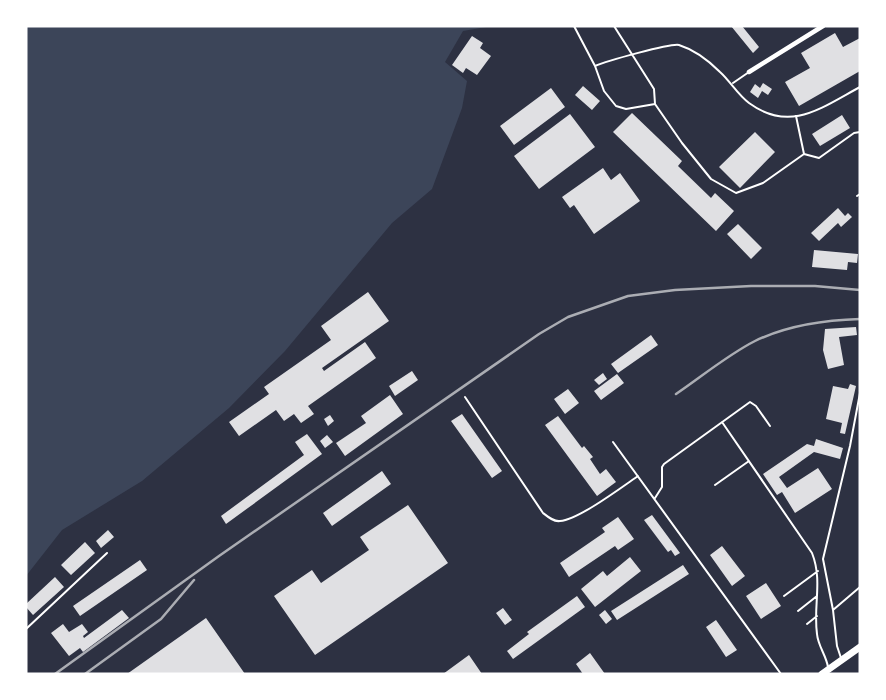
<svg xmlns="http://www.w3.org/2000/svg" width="886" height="700" viewBox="0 0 886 700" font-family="'Sofia Sans Condensed',sans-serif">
  <rect width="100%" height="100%" fill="#2d3142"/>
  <path fill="#3c4559" d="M26 26H492L463 31 445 62 467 81 462 108 432 189 392 223 285 351 229 408 142 481 62 530 26 576Z"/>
  <path fill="#e0e0e3" d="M731 26H742L759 47 753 53Z
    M835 33 843 47 860 38V71L799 106 785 82 810 68 801 53Z
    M472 36 483 43 480 48 491 56 477 75 466 68 463 73 452 65Z
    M763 83 772 89 768 95 762 91 758 98 750 92 755 84 760 88Z
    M583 86 600 101 592 110 575 95Z
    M551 88 565 107 514 145 500 126Z
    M632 113 682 161 678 166 711 198 715 193 734 211 716 231 613 132Z
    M570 114 595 147 539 189 514 156Z
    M842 115 850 128 820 146 812 134Z
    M755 132 775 152 740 188 719 167Z
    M603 168 611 180 620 173 640 201 594 234 574 205 570 208 562 197Z
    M838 208 845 216 848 213 852 217 841 227 838 223 819 241 811 233Z
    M738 224 762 248 751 259 727 234Z
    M814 250 858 254 857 263 848 262 847 270 812 267Z
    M368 292 389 321 322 368 324 371 365 342 376 358 308 406 314 414 301 423 294 414 284 421 276 410 239 436 229 422 269 394 264 387 331 340 321 326Z
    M856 327 857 335 839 337 844 365 828 369 823 350 825 329Z
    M651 335 658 345 618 373 611 364Z
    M412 371 418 380 395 396 389 386Z
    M603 373 607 379 599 385 594 380Z
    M617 374 624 383 601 400 594 391Z
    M850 384 856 386 845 434 840 433 842 423 826 419 833 386 848 389Z
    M568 389 579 403 565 414 554 399Z
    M390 395 403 414 345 456 336 443 366 423 361 416Z
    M462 414 502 471 492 478 451 421Z
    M330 415 334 421 328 426 324 419Z
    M558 416 582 448 584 446 593 457 590 459 600 474 606 469 616 482 597 496 545 425Z
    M307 434 322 454 226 524 221 516 304 455 295 442Z
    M327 435 333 442 325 448 320 441Z
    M816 439 843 448 840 459 814 452 779 477 787 488 818 468 832 489 795 513 782 492 777 495 763 474 807 444 814 446Z
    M382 471 391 484 332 526 323 513Z
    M408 505 448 563 315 655 274 596 312 570 321 583 369 550 360 537Z
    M652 515 680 553 675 556 671 550 668 552 644 520Z
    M618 517 634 539 618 550 615 546 569 577 560 563 605 532 602 528Z
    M108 530 114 537 101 548 96 541Z
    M85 542 95 553 71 575 61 565Z
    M722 546 745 576 732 586 710 555Z
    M630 557 641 571 595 607 581 589 603 571 607 576Z
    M140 560 147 570 80 616 73 606Z
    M683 565 689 574 617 620 611 611Z
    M55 577 64 587 33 615 26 607V604Z
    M766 583 781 606 761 619 746 596Z
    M577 596 585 607 513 659 507 651 529 634 527 632Z
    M503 608 512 620 505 625 496 613Z
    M122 610 129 618 83 652 80 648 69 656 51 633 63 624 69 632 82 624 88 632 83 636 84 638Z
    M605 610 612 619 606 624 599 615Z
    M206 618 245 674H127Z
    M716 620 737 650 726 657 706 627Z
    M590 653 605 674H583L576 664Z
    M469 655 482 674H443Z"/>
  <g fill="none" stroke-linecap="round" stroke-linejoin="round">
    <path stroke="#fff" stroke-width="2" d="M574 26 595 66 604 91 616 106 626 109 655 104
      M614 26 654 89 655 104 682 143 711 179 736 193 763 183 804 154 796 116
      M595 66C606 61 671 43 679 45 695 50 709 61 720 72 730 81 738 95 749 103 790 133 821 108 860 87
      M733 83 749 72
      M804 154 819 158 854 133 860 132
      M857 196 860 194
      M465 397 543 513C548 517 554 522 560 521 578 520 622 487 638 476
      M722 422 812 553C823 581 813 606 817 634 818 646 826 655 828 667
      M613 442 781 674
      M715 485 749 461
      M655 498 662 487V467L664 464 750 402 756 406 770 426
      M784 596 818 571
      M833 610 823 559 850 446 860 393
      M798 611 817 596
      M807 624 817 616
      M26 629 107 553
      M841 658 837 646 833 610 860 587"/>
    <path stroke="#fff" stroke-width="4.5" d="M749 72 823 26"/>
    <path stroke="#fff" stroke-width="7" d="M822 674 860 647"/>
    <path stroke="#abadb3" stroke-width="2.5" d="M676 394C701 377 729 354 755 341 788 325 824 320 860 319
      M55 674 219 556 539 334 568 317 628 296 675 290 751 286H815L860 290
      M85 674 161 619 194 580"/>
  </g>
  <rect width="886" height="700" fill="none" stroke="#ffffff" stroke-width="55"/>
</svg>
